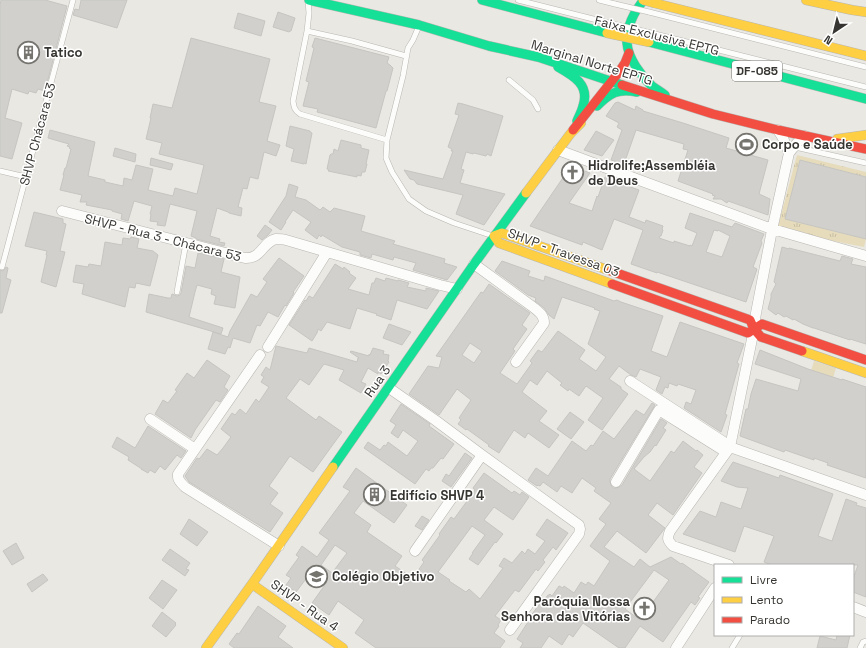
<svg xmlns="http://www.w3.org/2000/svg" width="866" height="648" viewBox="0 0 866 648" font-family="'Space Grotesk',sans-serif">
  <defs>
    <pattern id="park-tufts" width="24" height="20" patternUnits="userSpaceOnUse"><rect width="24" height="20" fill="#e6dcbc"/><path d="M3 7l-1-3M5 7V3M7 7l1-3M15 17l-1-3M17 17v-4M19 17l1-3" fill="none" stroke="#c6bda2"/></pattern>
  </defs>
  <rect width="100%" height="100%" fill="#e9e8e2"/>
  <path fill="#e6dcbc" d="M814 361 836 368 822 415 800 407Z"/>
  <path fill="url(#park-tufts)" d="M797 155 866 172V239L864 247 777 230Z"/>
  <path fill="#d1d0cc" stroke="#c6c5c1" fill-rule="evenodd" d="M1 0H45L67 6 45 91 38 89 36 93 29 91 28 94 12 89 5 118 22 123 12 159 0 156V5Z
    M81 0H127L117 28 73 15 75 9 79 10Z
    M278 12 295 18 291 31H290L289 32 273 27Z
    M238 13 265 21 261 36 234 28Z
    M191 38 270 59 259 102 276 106 267 141 280 145 276 156 264 152 258 179 250 177 247 189 243 188 238 207 242 208 241 216 229 213 228 212 217 208 210 236 220 239 219 242 225 243 224 246 196 239V238L191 236 197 211 170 204 165 226 157 225 158 222 150 221 151 214H150L152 206 134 201 128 221 121 219 122 214 112 211V210L86 205 87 202H80L82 195 60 190 64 175H63L65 168H66L71 149 69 148 70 147 67 146 69 144 48 138 50 130 95 142 88 176 105 180V182L123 186 124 178 132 180 136 165 153 169 148 190 173 196 175 188 197 194 204 165 159 154 162 143 146 139 151 118H150L153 104 172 108Z
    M315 38 389 57 387 63 390 65 393 68 387 91H386L376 128 317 112 318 109 303 106 309 82 306 81 314 48 312 47Z
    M618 102 635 110 636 106 643 110V111L683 123 729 138 726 148 768 160 759 194 770 199 768 215 728 201 727 203 721 199H713L715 196 712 195 713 194 678 181 688 150 683 149 684 144 636 130 624 164 611 160 622 130 617 127 619 123 606 116 615 103Z
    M458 103 463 104 503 116 491 156 487 154 486 156 474 153 473 154 466 152 461 169 464 170 460 183 505 194 484 225 456 214 463 195 417 184 414 180 410 179 404 170 443 179 453 151H451L452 149 448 147 459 115 455 114Z
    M290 126 310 131V132L312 133 306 164 304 163V164L291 161 294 149 286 146Z
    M596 131 614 140 602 156 584 150Z
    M341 140 361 145V148L369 150 366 164H367L365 172H362L361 176 357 175V177L328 171 329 170 327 169 330 155 331 154H333L334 149 338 151Z
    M115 148 136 154 135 162 113 156Z
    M151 158 173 164 171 170 150 165Z
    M800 160 866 177V239L785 219Z
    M571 166 590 173 569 203 592 211 597 196 598 197 605 177 622 183V184L639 190 629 217 645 223 646 220 663 226 662 229 663 230 661 236H660L659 238 674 243V241L690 246V245L692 246 697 233 685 228 690 213 732 227 735 223 764 234 761 241 762 243 753 267 757 269 746 302 657 272V273L631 264 643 230 614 219 602 250 583 242 582 245 530 226ZM714 230 718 231V230L730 236 722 257 706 252Z
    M289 184 298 187 295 197 306 200 320 210 323 207 330 212 334 208 365 216 361 231 395 241 393 244 445 259 444 263 457 267 447 280 413 270 416 263 394 257 393 260 372 254 371 258 360 255V252L342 247 322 235 321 237 319 235 317 239 305 230 311 222 293 210 285 222H286L281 230 269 222 286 196Z
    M34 212 63 219V223L66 224 60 251 65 252 56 287 41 282 47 255H46L47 251 25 246Z
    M265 225 272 230 268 235 262 240 257 236Z
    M131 237 139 239 137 248 153 251 158 255 150 286 136 283 135 288 129 287 125 307 82 294 84 284 73 282 76 265 88 267 89 264 101 266 105 242 122 245 123 238 130 239Z
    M782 247 789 249V248L840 261 842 256 853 259 851 264 866 267V344L850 339V340L814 328H813L803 324 794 319 793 320 786 316 784 317 778 313 776 315 768 309 771 298V294L776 284 774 282Z
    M198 253 224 259 221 272 240 277 235 308 214 304 216 296 211 294 212 289 197 285 195 292 189 317 223 328 221 334 146 312 149 294 168 298H171L172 294 177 296 180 295 181 293 186 266 195 268Z
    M279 258 304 276 293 292 294 293 286 306 285 305 278 317 268 312 260 326 257 325 250 343 233 338 230 348 228 347 225 354 208 349 213 332 228 337 230 331 251 294 257 297 267 282 263 279Z
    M502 261 530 271 528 276 544 281 545 276 614 301 617 300 621 302 663 316 651 351 667 357 680 322 744 344 737 363 739 364 725 414 727 415 721 432 684 408 686 402 691 404 696 390 678 384 677 386 669 383 668 388 665 387 662 394 656 390 661 377 640 369 636 377 631 375 619 366 609 379 621 387V389L628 394 602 430 588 420 603 398 586 386 579 396 569 389 568 391 560 385 562 383 547 371 537 385 530 380 522 392 547 411 539 421 559 435 549 448 528 433 525 438 514 430 499 453 488 446 489 445 467 429 466 430 458 424 461 420 459 418 471 400 457 389 439 415 409 394 428 366 439 368 442 357 436 356 481 292 483 293 489 284 530 313 522 325 527 329 513 349 515 351 500 373 517 384 532 363 530 361 538 350 542 352 558 331 585 350 579 359 596 371 606 357 588 344 600 311 594 309 595 308 562 297 554 319 549 315 544 308 535 301 536 298 528 295 495 271ZM470 343 482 351 474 363 462 355Z
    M335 264 343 269 344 267 350 272 349 273 356 278 348 289 369 295 372 283H374L376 278 385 281 386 278 398 281V280L409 283 407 287 426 291V288L439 291 427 309 397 300 391 320 376 315 377 314 357 308 350 329 327 322 321 331 318 329 317 333 312 341 289 325 305 300 306 301 309 296 313 298Z
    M6 267 8 268 6 278 11 280 2 313H0V270L3 271Z
    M389 324 411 332 402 345 383 338Z
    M276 346 307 353 309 348 357 362 358 358H359L350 352 351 351 369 356V354L370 355 373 348 384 351 383 354 389 355 388 361 389 362 381 374 378 372V374L368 368 361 382 366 384 361 393 339 380 344 370 324 364 309 385 300 379 286 398 316 420 319 416 342 432 313 472 290 456 269 486 278 493 270 504 283 513 270 532 189 482 185 476 197 458 199 459 200 458 207 449 217 455 223 448 231 437 221 429 232 413 235 415 240 409 246 414 256 399 259 402 269 387 261 382 264 377 261 375 266 367 270 370Z
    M760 350 808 369 842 380V379L866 387V478L827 465 828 463 814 458V460L785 450 784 452 740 436 746 409H748L751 394 756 379 798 391 801 379 755 364Z
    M207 360 230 376 224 387 228 390 220 402 216 400 195 430 191 438 155 414 163 400 168 403 177 391 175 390 187 373 194 378Z
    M652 403 655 405 610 479V482L611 485 613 488H616L619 487 622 485 661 419 667 423 663 428 666 430 656 446 655 445 650 452 644 457 634 469 650 481 671 451 674 453 683 441 696 451 697 450 703 455 694 467 702 473 673 515 657 503 648 515 665 528 646 553 617 531 604 547 634 567 640 559 650 567 671 557 681 564 682 563 709 582 698 597 700 598 695 605 691 602 663 642 640 626 625 648H619L583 623 573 637 569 634 562 645 549 636 541 648H520L523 643 517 639 528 622 527 621 541 602 542 603 548 595H549L550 594 552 596 559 586 563 588 564 586 574 593 581 582 586 585 588 582 594 586 610 561 590 546 606 524 599 519 611 503 594 491 596 488 582 478 572 493 561 486 557 492 543 482 540 486 538 485 537 486 528 480 536 468 548 476 572 441 586 451 591 445 593 446 603 431 614 439 636 410 644 415ZM654 570 669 580 640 620 625 609Z
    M401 404 430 424 429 426 454 444 443 459 441 458 433 468H431L429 471 426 469 415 484 364 448 368 442 380 450 384 445 386 446 388 442 407 456 418 441 403 430 398 438 391 433 396 425 390 421Z
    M570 412 584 422 571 439 557 429Z
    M148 426 186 451 181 458 177 455 165 470 160 466 155 473 150 470 148 473 141 469H142L128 460 129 457 112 447 117 437 135 448Z
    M465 453 472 458 451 487 442 481 446 474 449 476Z
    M733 462 779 478 780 475 833 494 818 536 832 541 846 499 857 503 856 505 866 508V597L853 592V579L858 565H772L764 562 774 536 744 526 735 552 683 534 700 511 716 517 721 502 741 509 748 488 737 487 721 481Z
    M356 468 407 505 394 523 363 501 354 513 371 525 367 532 402 556 395 566 413 578 424 562 422 560 440 535 439 534 451 517 454 519 475 490 473 488 484 473 512 493 514 491 520 495 522 492 529 497 513 520 494 507 484 520 503 534 496 543 495 542 478 565 469 559 473 553H472L485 535 472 526 438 572 450 580 449 581 466 592 469 589 480 599 503 568 499 566 504 558 512 563 522 551 525 554 528 549 535 554 545 541 536 535 547 519 568 533 556 550 553 547 543 560 545 562 538 571 536 569 519 592 515 590 495 616 501 620 498 625 499 626 494 633 505 641 500 648H376L355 633 364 620 338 601 329 615 312 603 327 582 312 571 296 592 286 585 291 578 286 575 299 557 296 555 302 546 317 557 329 540 319 533 350 491 343 487ZM335 545 347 553 332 573 321 565Z
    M422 516 429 520 422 530 415 526Z
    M189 519 208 532 197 546 180 534Z
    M16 543 24 558 12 565 3 551Z
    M170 549 190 563 186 569 189 570 185 576 162 560Z
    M43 574 48 580 32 592 27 584Z
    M162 580 177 590 163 609 149 598Z
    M258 606 286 626 278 637 293 648H234L229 644 237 633 239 634Z
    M162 612 176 623 175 624 176 625 166 637 152 626Z
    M837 635H850L847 648H817L820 636 836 640Z"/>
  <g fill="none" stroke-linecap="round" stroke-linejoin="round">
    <defs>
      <path id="lane" d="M518 0 613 24
        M599 0 615 4
        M649 12 866 67
        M419 26 413 40 408 48 403 76 387 140 386 158 392 172 409 199 426 211 454 223 493 236
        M307 31 309 13 308 1
        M647 32 866 87
        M509 80 533 100 538 109
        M387 140 300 114C294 110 294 107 293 101L307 31 352 41 406 56
        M795 147 866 163
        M0 171 26 177
        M2 267 73 0
        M177 292 186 243
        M732 648 740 635
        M860 648 863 642 866 641"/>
      <path id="street" d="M778 130 783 138 789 153
        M558 150 769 228 866 256
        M62 211 245 258C262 259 262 242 276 239 279 239 283 239 286 240L440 285 457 289
        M474 264 533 307C539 312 544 315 544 323L516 362
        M268 347 327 252
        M260 355 178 474C177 480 181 483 185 487L279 546
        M630 381 730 446
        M389 388 435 420 482 455 579 525 580 529 579 534 510 630
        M150 419 195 449
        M730 447 866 495
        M616 482 659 410 726 452
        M415 551 482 455
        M729 565 673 546C667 540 667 538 670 531L730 447 752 339 756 313 772 230 789 153 797 143 805 136
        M853 607 866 612
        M676 648 715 588"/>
      <path id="fast" d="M309 0 419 25 489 46 538 57 622 85
        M482 0 607 33
        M644 0C634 11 626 28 627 43 628 58 641 76 652 86 656 89 661 92 665 95
        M649 42 866 99
        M558 67C574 76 590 85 583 106 582 111 579 116 577 121
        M597 106C610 93 618 88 637 92
        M333 467 474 264 526 193"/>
      <path id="slow" d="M806 0 852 10 866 12
        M654 3 866 56
        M837 139 866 135
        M526 193 571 133 581 123
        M611 271 502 233 494 236 499 243 612 284
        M802 351 866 373
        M252 584 343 648
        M206 648 252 584 333 467"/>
      <path id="jam" d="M622 85 713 114 778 130 866 149
        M573 130 619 72 625 63 629 53
        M611 271 750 320 754 329 762 324 866 360
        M612 284 748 333 754 329 761 337 802 351"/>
    </defs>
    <use href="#lane" stroke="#b8b6b2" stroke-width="6"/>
    <use href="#street" stroke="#b8b6b2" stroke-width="11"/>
    <use href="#fast" stroke="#b8b6b2" stroke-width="10"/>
    <use href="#slow" stroke="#b8b6b2" stroke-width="10"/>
    <use href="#jam" stroke="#b8b6b2" stroke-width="10"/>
    <use href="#lane" stroke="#fcfcfb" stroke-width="5"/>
    <use href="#street" stroke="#fcfcfb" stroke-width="10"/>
    <use href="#fast" stroke="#16e098" stroke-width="9"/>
    <use href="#slow" stroke="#ffcf43" stroke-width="9"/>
    <use href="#jam" stroke="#f24e42" stroke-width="9"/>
    <defs>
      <path id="lane-bridge" d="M615 4 649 12
        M613 24 647 32"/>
      <path id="slow-bridge" d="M643 0 654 3
        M607 33 649 42"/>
    </defs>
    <use href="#lane-bridge" stroke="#b8b6b2" stroke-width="6" stroke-linecap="butt"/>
    <use href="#slow-bridge" stroke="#b8b6b2" stroke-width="10" stroke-linecap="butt"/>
    <use href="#lane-bridge" stroke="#fcfcfb" stroke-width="5"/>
    <use href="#slow-bridge" stroke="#ffcf43" stroke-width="9"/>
  </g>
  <defs>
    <symbol id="building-ring" viewBox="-11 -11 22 22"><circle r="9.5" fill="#fff" stroke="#75746f" stroke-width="1.5"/><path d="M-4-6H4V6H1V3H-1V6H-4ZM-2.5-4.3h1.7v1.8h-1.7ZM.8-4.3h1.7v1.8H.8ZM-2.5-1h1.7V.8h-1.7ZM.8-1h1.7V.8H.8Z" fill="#75746f"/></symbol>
    <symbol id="stadium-ring" viewBox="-11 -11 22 22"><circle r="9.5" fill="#fff" stroke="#75746f" stroke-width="1.5"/><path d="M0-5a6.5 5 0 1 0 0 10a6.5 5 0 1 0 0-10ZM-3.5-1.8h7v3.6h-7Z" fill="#75746f"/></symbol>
    <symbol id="church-ring" viewBox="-11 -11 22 22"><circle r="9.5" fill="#fff" stroke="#75746f" stroke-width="1.5"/><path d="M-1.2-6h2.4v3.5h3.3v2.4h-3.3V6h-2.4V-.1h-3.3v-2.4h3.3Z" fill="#75746f"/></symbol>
    <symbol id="university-ring" viewBox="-11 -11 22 22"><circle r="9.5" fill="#fff" stroke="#75746f" stroke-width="1.5"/><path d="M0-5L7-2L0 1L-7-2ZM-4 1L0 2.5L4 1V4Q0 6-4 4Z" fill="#75746f"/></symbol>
  </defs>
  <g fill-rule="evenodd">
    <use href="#building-ring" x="16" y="40" width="25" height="25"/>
    <use href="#stadium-ring" x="734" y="132" width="25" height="25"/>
    <use href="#church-ring" x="560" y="160" width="25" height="25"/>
    <use href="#building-ring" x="362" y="482" width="25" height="25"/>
    <use href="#university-ring" x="304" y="564" width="25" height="25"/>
    <use href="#church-ring" x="632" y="596" width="25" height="25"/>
  </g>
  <g text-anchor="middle" stroke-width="3" stroke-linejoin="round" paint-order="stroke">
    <rect fill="#fff" stroke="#72726f" stroke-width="1" x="732" y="61" width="50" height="20" rx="3"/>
    <g font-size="12" font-weight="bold" fill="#363531">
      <text x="757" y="75">DF-085</text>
    </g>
    <g font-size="13" fill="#363531" stroke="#fff">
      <text transform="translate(657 35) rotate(14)" y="5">Faixa Exclusiva EPTG</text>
      <text transform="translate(592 62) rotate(17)" y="5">Marginal Norte EPTG</text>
      <text transform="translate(37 134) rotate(-75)" y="5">SHVP Chácara 53</text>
      <text transform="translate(163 237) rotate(14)" y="5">SHVP - Rua 3 - Chácara 53</text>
      <text transform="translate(564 252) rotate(20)" y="5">SHVP - Travessa 03</text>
      <text transform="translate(377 381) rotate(-55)" y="5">Rua 3</text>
      <text transform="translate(305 605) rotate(35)" y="5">SHVP - Rua 4</text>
    </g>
    <g font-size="13" font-weight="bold" fill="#363531" stroke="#fff" text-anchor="start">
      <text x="44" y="57">Tatico</text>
      <text x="762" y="149">Corpo e Saúde</text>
      <text x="588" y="170">Hidrolife;Assembléia<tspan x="588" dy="15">de Deus</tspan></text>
      <text x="390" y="500">Edifício SHVP 4</text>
      <text x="332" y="581">Colégio Objetivo</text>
      <text x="630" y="606" text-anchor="end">Paróquia Nossa<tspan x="630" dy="15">Senhora das Vitórias</tspan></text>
    </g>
  </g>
  <rect x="714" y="564" width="140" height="72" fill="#ffffff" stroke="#afaead"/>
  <rect x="722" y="577" width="20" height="6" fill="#16e098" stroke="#afaead"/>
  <text x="750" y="584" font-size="12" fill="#363531">Livre</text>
  <rect x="722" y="597" width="20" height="6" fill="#ffcf43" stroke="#afaead"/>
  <text x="750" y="604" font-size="12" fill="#363531">Lento</text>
  <rect x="722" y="617" width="20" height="6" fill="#f24e42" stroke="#afaead"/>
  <text x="750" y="624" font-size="12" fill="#363531">Parado</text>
  <g transform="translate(834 32) rotate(215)" stroke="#ffffff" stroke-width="3" paint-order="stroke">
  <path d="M0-3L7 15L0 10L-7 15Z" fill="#363531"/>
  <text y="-6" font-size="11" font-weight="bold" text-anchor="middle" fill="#363531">N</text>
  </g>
</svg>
